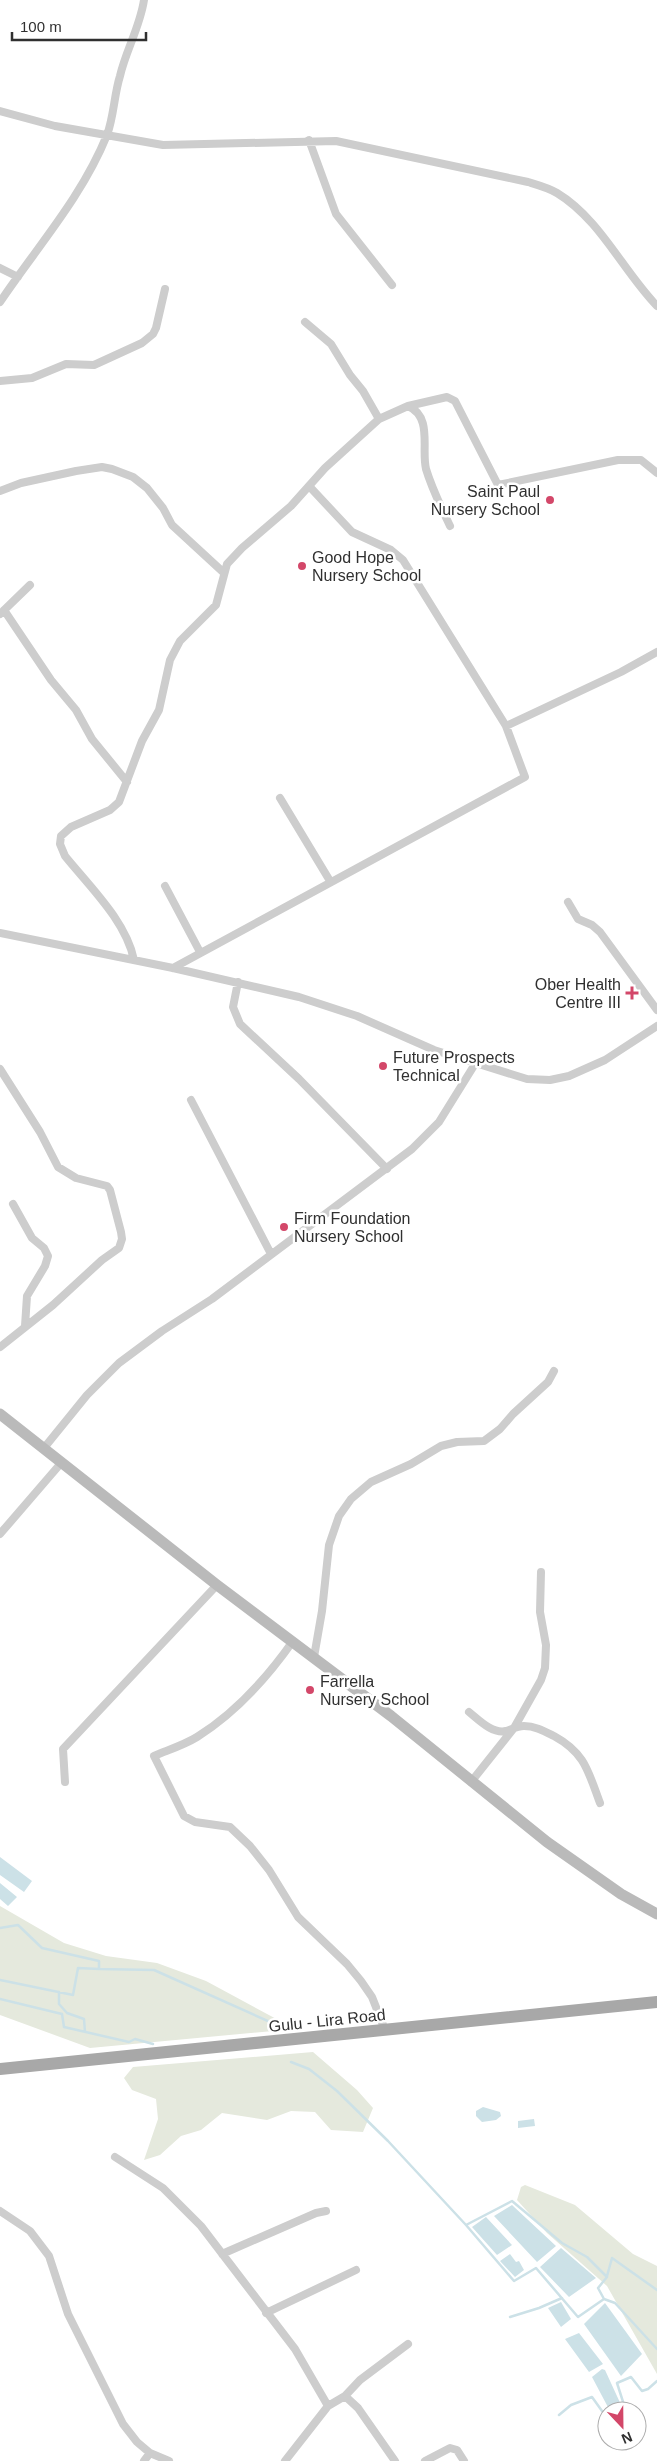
<svg xmlns="http://www.w3.org/2000/svg" width="657" height="2461" viewBox="0 0 657 2461" font-family="Helvetica,sans-serif">
  <rect width="100%" height="100%" fill="#fff"/>
  <path fill="#e5e9dd" d="M0 1906 64 1943 106 1956 157 1963 206 1981 295 2029 90 2048 0 2015Z
    M313 2052 357 2090 373 2108 363 2132 331 2130 315 2112 291 2111 267 2120 222 2113 201 2130 181 2136 160 2155 144 2160 158 2119 156 2099 132 2090 124 2078 133 2067Z
    M525 2185 575 2205 633 2254 657 2266V2374L607 2286 547 2233 517 2200 521 2187Z"/>
  <path fill="#cce1e7" d="M0 1857 32 1881 24 1892 0 1875Z
    M0 1883 17 1897 8 1906 0 1899Z
    M483 2107 500 2112 501 2116 496 2120 482 2122 476 2116V2111Z
    M534 2119 535 2126 518 2128V2121Z
    M512 2205 556 2246 537 2262 494 2216Z
    M486 2217 512 2245 497 2255 472 2227Z
    M561 2248 596 2278 569 2297 540 2267Z
    M510 2254 516 2262 519 2261 524 2270 515 2277 500 2261Z
    M561 2302 571 2319 561 2327 548 2308Z
    M605 2303 642 2354 621 2376 584 2324Z
    M579 2333 603 2364 589 2372 565 2339Z
    M602 2369 605 2370 622 2407 610 2411 592 2377Z"/>
  <g fill="none" stroke-linecap="round" stroke-linejoin="round">
    <path stroke="#cce1e7" stroke-width="2.5" d="M0 1928 18 1925 42 1948 99 1961V1969L154 1970 288 2030
      M0 1980 73 1995 78 1968 99 1969
      M59 1992V2004L67 2013 84 2019 85 2032
      M0 1999 62 2014 64 2027 129 2042 135 2039 153 2044
      M291 2062 309 2069 337 2091 388 2141 466 2225 512 2201 562 2243 587 2257 607 2277 598 2288 604 2299 615 2303 657 2349
      M466 2225 514 2281 536 2268 578 2317 604 2299
      M607 2276 612 2258 657 2290
      M510 2317 539 2308 562 2298
      M620 2411 625 2408 617 2383 631 2377 642 2391 648 2389 657 2381
      M559 2415 571 2405 592 2397 602 2411 607 2414"/>
    <path stroke="#cdcdcd" stroke-width="8" d="M0 111 55 126 163 145 336 141 528 182C538 185 549 188 557 193 600 219 623 271 657 306
      M309 140 336 214 392 285
      M0 268 18 277
      M0 302C37 247 82 197 107 135 114 116 114 95 120 76 126 50 140 27 144 0
      M305 322 331 344 350 375 363 391 379 419
      M0 381 32 378 66 364 94 365 142 343 153 334 156 328 165 289
      M408 406 447 397 455 401 498 485 618 460H641L657 473
      M0 491 21 483 76 471 102 467 112 469 133 477 147 488 163 508 172 525 223 572
      M4 610 51 680 76 710 92 739 127 782
      M0 614 30 585
      M506 726 621 672 657 652
      M280 798 330 881
      M165 886 200 952
      M568 902 578 919 592 925 600 932 657 1010
      M0 933 173 968 299 997 357 1016 434 1050 527 1079 550 1080 569 1076 605 1060 657 1026
      M134 960C126 921 90 887 65 856L60 844 61 836 71 827 110 810 119 802 142 741 159 710 170 660 180 641 216 605 227 564 242 548 291 506 325 468 379 419 408 406C433 417 421 449 426 469 432 489 441 507 450 526
      M173 968 525 777 506 726 403 560 391 550 352 532 309 486
      M238 982 233 1007 240 1024 299 1079 387 1169
      M0 1069 40 1132 58 1167 76 1178 107 1186 110 1190 121 1232 122 1239 119 1248 102 1260 53 1305 0 1347
      M191 1100 271 1254
      M13 1204 32 1238 44 1248 48 1256 45 1266 27 1296 25 1326
      M44 1448 87 1395 119 1363 162 1331 212 1299 412 1149 439 1122 475 1064
      M0 1534 62 1462
      M293 1641C267 1678 235 1713 197 1737 184 1745 168 1750 154 1756L184 1816 195 1822 230 1827 250 1846 269 1870 298 1917 347 1964 361 1981 372 1997 385 2030
      M314 1657 322 1611 329 1545 339 1516 351 1499 371 1482 411 1464 441 1446 457 1442 484 1441 500 1429 513 1414 548 1382 554 1371
      M469 1712C479 1720 492 1734 506 1731 512 1729 518 1726 524 1726 535 1726 544 1731 554 1736 585 1753 588 1771 600 1803
      M65 1782 63 1749 217 1585
      M471 1782 514 1728 541 1680 545 1668 546 1645 540 1612 541 1572
      M115 2157 163 2188 201 2226 295 2349 328 2406 285 2461
      M0 2211 30 2231 49 2256 68 2314 123 2424 137 2442 150 2453 169 2461
      M222 2254 316 2213 326 2211
      M266 2313 356 2270
      M345 2396 358 2408 395 2461
      M328 2406 345 2396 360 2380 408 2344
      M144 2461 150 2453
      M425 2461 450 2448 457 2450 464 2461"/>
    <path stroke="#bababa" stroke-width="11" d="M0 1414 217 1585 391 1716 547 1842 621 1894 657 1914"/>
    <path stroke="#a8a8a8" stroke-width="12" d="M0 2069 657 2002"/>
  </g>
  <g fill="#d34769" stroke="#fff" stroke-width="2">
    <circle cx="550" cy="500" r="5"/>
    <circle cx="302" cy="566" r="5"/>
    <path d="M629.5 985.5h5v5h5v5h-5v5h-5v-5h-5v-5h5z"/>
    <circle cx="383" cy="1066" r="5"/>
    <circle cx="284" cy="1227" r="5"/>
    <circle cx="310" cy="1690" r="5"/>
  </g>
  <g text-anchor="middle" stroke-width="5" stroke-linejoin="round" paint-order="stroke">
    <g font-size="16" fill="#303030" stroke="#fff" text-anchor="start">
      <text x="540" y="497" text-anchor="end">Saint Paul<tspan x="540" dy="18">Nursery School</tspan></text>
      <text x="312" y="563">Good Hope<tspan x="312" dy="18">Nursery School</tspan></text>
      <text x="621" y="990" text-anchor="end">Ober Health<tspan x="621" dy="18">Centre III</tspan></text>
      <text x="393" y="1063">Future Prospects<tspan x="393" dy="18">Technical</tspan></text>
      <text x="294" y="1224">Firm Foundation<tspan x="294" dy="18">Nursery School</tspan></text>
      <text x="320" y="1687">Farrella<tspan x="320" dy="18">Nursery School</tspan></text>
    </g>
    <g font-size="16" fill="#303030" stroke="#fff">
      <text transform="translate(327 2020) rotate(-6)" y="6">Gulu - Lira Road</text>
    </g>
  </g>
  <g transform="translate(622 2426) rotate(158)"><circle r="24" fill="#ffffff" stroke="#acacac"/>
  <path d="M0-4L9 19L0 12L-9 19Z" fill="#d34769"/>
  <text y="-8" font-size="14" font-weight="bold" text-anchor="middle" fill="#303030">N</text>
  </g>
  <path d="M12 32v8h134v-8" fill="none" stroke="#303030" stroke-width="2.5"/>
  <text x="20" y="32" font-size="15" fill="#303030" stroke="#ffffff" stroke-width="4" paint-order="stroke">100 m</text>
</svg>
